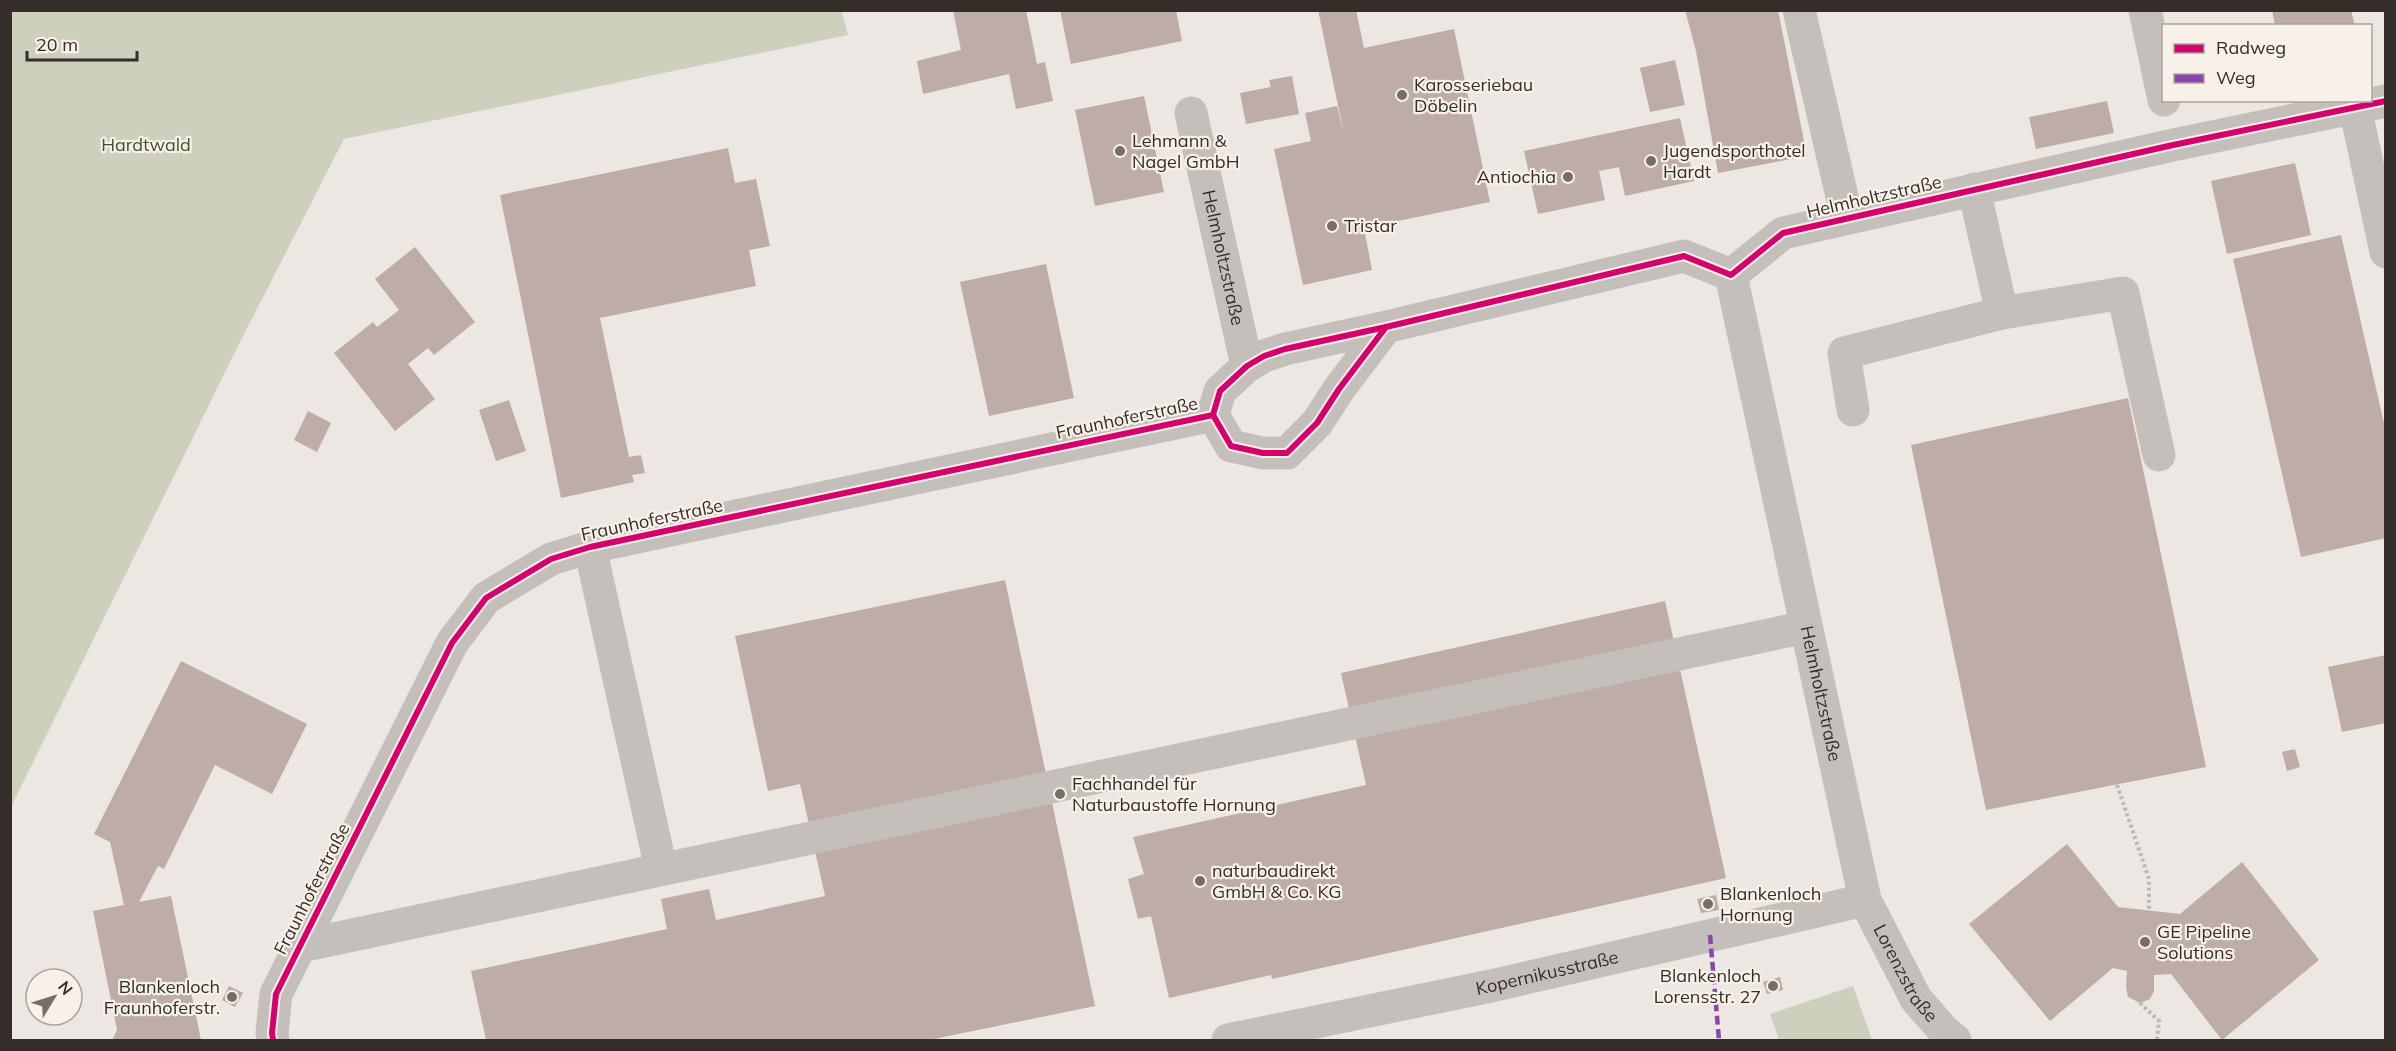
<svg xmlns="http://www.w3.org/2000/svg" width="2396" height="1051" viewBox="0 0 2396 1051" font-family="Mulish,sans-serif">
  <rect width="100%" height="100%" fill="#ece7e2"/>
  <path fill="#cdd0bd" d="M11 10H841L848 35 344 139 236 350 11 807Z
    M1853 986 1872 1040H1779L1770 1014Z"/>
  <path fill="#beaca6" d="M953 10H1026L1037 64 1045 62 1053 101 1016 109 1009 74 923 94 917 61 961 50Z
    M1060 10H1176L1182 41 1071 64Z
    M1318 10H1356L1364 48 1454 29 1490 202 1364 228 1372 270 1303 285 1274 149 1311 141 1305 113 1337 106 1344 134Z
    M1685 10H1778L1807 156 1718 173 1696 51Z
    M2272 10H2351L2355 26H2275Z
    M1675 60 1685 105 1650 112 1640 68Z
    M1292 76 1299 114 1246 124 1240 93 1271 87 1269 80Z
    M1144 96 1164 192 1095 206 1075 110Z
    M2107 101 2114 133 2036 149 2029 117Z
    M1680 118 1694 181 1625 196 1619 167 1599 171 1605 200 1538 214 1524 151Z
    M728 148 735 183 756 179 770 246 749 250 756 286 600 318 629 457 641 455 645 473 632 475 634 482 561 498 500 195Z
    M2295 163 2311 235 2227 254 2211 181Z
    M2341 235 2386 432V538L2301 557 2233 259Z
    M415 247 475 322 434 355 428 348 408 364 435 399 395 431 334 353 373 322 377 327 399 310 375 279Z
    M1046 264 1074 398 989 416 960 282Z
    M2128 398 2206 767 1986 810 1911 445Z
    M509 400 526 451 496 461 479 410Z
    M308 411 331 423 317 452 294 440Z
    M1005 580 1095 1006 929 1040H486L471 971 667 929 661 899 709 889 716 920 825 896 800 784 768 791 735 636Z
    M1665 601 1726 878 1272 979 1271 975 1169 998 1151 916 1138 919 1128 879 1144 874 1133 837 1366 785 1341 673Z
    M2386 655V723L2342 732 2328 667Z
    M181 661 307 724 272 794 215 765 164 869 158 866 139 902 171 896 201 1040H112L117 1030 93 911 124 905 110 842 94 834Z
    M2295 749 2300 767 2287 771 2282 752Z
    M2067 844 2118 907 2180 914 2242 862 2319 960 2222 1040 2171 974 2154 975V991L2150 999 2140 1003 2128 997 2126 987 2127 971 2113 968 2050 1021 1969 924Z
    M1716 895 1719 910 1701 913 1697 899Z
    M1780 977 1783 990 1767 994 1763 982Z
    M229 986 243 993 235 1007 222 1000Z"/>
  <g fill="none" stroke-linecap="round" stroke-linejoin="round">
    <path stroke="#beb8b3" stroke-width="4" stroke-dasharray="3 3" stroke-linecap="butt" d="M2117 785 2149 879V911
      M2140 1003 2159 1021 2157 1040"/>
    <g stroke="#c5bfbb" stroke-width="33">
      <path d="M1799 10 1847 218"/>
      <path d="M2145 10 2164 100"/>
      <path d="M2355 107 2386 252"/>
      <path id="s1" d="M1191 113 1247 366"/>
      <path id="s2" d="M1731 275 1865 900 1916 999 1944 1031 1955 1040"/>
      <path d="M2002 313 2123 293 2159 455"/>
      <path d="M1386 327 1339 389 1317 423 1287 453H1263L1231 446 1213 415 1220 391 1247 366 1264 356 1285 349 1386 327 1684 256 1731 275 1783 233 2173 145 2386 101"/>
      <path d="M1853 410 1844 353 2002 313 1974 189"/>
      <path d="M590 547 661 869"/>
      <path d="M301 946 1806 627"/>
      <path d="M273 1040 272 1033 276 994 452 643 486 598 551 559 590 547 1213 415"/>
      <path id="s3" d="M1228 1040 1491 986 1865 900"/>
    </g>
    <path stroke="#8e44ad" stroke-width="4.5" stroke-dasharray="9 4.5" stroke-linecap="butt" d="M1710 935 1719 1040"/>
    <defs>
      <path id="cycleway" d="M1386 327 1339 389 1317 423 1287 453H1263L1231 446 1213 415 1220 391 1247 366 1264 356 1285 349 1386 327 1684 256 1731 275 1783 233 2173 145 2386 101
        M273 1040 272 1033 276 994 452 643 486 598 551 559 590 547 1213 415"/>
    </defs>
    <use href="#cycleway" stroke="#f8f1ea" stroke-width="10"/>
    <use href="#cycleway" stroke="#d6006c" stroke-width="6"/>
  </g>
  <g fill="#756e6a" stroke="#f8f1ea" stroke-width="2">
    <circle cx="1402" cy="95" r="6"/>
    <circle cx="1120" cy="151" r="6"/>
    <circle cx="1651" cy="161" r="6"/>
    <circle cx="1568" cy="177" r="6"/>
    <circle cx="1332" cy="226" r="6"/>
    <circle cx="1060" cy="794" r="6"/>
    <circle cx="1200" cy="881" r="6"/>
    <circle cx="1708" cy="904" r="6"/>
    <circle cx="2145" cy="942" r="6"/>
    <circle cx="1773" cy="986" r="6"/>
    <circle cx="232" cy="997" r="6"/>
  </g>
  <g text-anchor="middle" stroke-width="4.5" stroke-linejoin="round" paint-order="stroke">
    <g font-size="18" fill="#352d29" stroke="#f8f1ea" text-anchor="start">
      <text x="1414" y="91">Karosseriebau<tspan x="1414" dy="21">Döbelin</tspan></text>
      <text x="1132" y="147">Lehmann &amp;<tspan x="1132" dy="21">Nagel GmbH</tspan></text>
      <text x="1663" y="157">Jugendsporthotel<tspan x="1663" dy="21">Hardt</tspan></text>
      <text x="1556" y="183" text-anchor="end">Antiochia</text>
      <text x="1344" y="232">Tristar</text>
      <text x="1072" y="790">Fachhandel für<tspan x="1072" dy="21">Naturbaustoffe Hornung</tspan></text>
      <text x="1212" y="877">naturbaudirekt<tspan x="1212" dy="21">GmbH &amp; Co. KG</tspan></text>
      <text x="1720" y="900">Blankenloch<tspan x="1720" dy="21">Hornung</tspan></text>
      <text x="2157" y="938">GE Pipeline<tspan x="2157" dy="21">Solutions</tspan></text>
      <text x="1761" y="982" text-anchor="end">Blankenloch<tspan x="1761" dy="21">Lorensstr. 27</tspan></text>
      <text x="220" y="993" text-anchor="end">Blankenloch<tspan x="220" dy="21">Fraunhoferstr.</tspan></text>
    </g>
    <g font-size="18" fill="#465130" stroke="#f8f1ea">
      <text x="146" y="151">Hardtwald</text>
    </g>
    <g font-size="18" fill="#352d29" stroke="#f8f1ea">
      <text transform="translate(1874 197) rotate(-13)" y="6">Helmholtzstraße</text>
      <text dy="6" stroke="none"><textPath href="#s1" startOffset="148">Helmholtzstraße</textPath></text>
      <text transform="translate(1127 418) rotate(-12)" y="6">Fraunhoferstraße</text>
      <text transform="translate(652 520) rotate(-12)" y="6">Fraunhoferstraße</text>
      <text dy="6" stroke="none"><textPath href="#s2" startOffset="428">Helmholtzstraße</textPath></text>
      <text transform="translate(312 889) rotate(-63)" y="6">Fraunhoferstraße</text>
      <text dy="6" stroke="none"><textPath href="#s2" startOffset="723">Lorenzstraße</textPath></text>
      <text dy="6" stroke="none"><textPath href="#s3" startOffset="326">Kopernikusstraße</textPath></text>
    </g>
  </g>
  <rect width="2396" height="1051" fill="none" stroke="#352d29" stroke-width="24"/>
  <rect x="2162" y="24" width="210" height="78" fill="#f8f1ea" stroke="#aaa39d" stroke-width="1.5"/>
  <rect x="2174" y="44" width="30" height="9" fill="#d6006c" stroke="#aaa39d" stroke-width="1.5"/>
  <text x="2216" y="54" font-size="18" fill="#352d29">Radweg</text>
  <rect x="2174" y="74" width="30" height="9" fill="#8e44ad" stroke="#aaa39d" stroke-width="1.5"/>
  <text x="2216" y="84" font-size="18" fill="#352d29">Weg</text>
  <g transform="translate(54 997) rotate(52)"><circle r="28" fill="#f8f1ea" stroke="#aaa39d" stroke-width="1.5"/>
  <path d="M0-4.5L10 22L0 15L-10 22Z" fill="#756e6a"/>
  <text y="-9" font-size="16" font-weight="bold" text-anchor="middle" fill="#352d29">N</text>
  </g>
  <path d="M27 51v9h110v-9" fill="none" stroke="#352d29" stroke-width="3"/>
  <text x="36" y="51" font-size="18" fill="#352d29" stroke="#f8f1ea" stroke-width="4.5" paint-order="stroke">20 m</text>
</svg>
